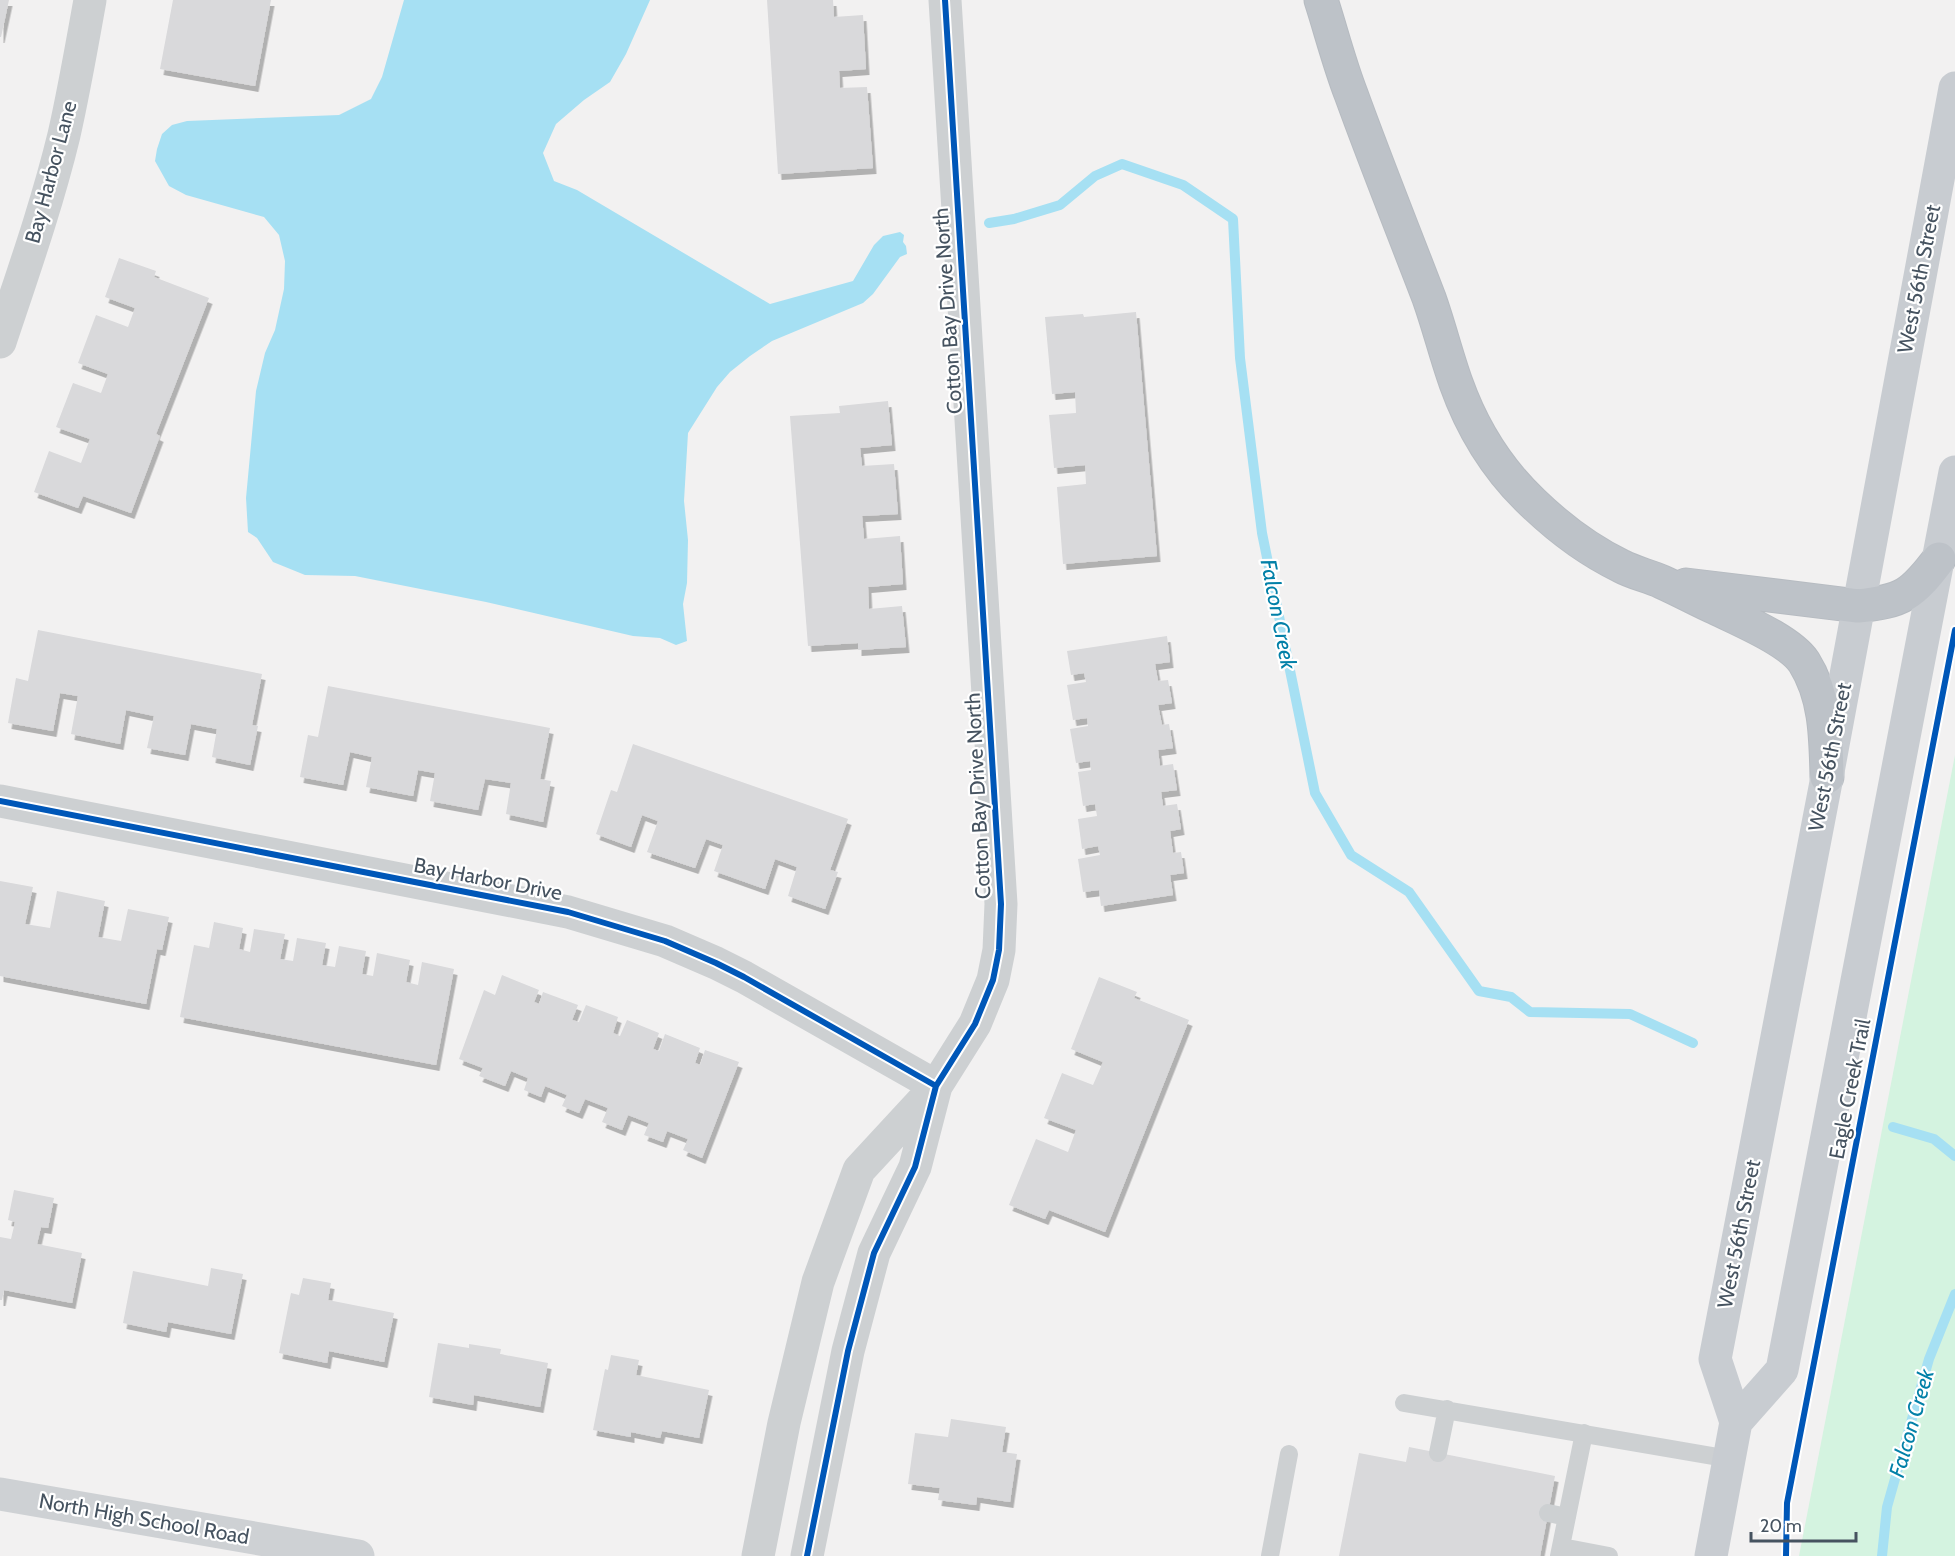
<svg xmlns="http://www.w3.org/2000/svg" width="1955" height="1556" viewBox="0 0 1955 1556" font-family="Cabin,sans-serif">
  <defs>
    <filter id="shadow"><feDropShadow dx="3.5" dy="6" stdDeviation="0" flood-color="#0004"/></filter>
  </defs>
  <rect width="100%" height="100%" fill="#f2f1f1"/>
  <path fill="#d4f3e0" d="M1955 755V1556H1799Z"/>
  <path fill="#a6e0f3" d="M404 0H650L626 54 610 82 584 100 556 124 543 153 554 181 577 190 770 304 853 281 874 245 883 236 900 232 904 235 903 242 906 246 907 254 900 257 873 294 863 303 772 341 750 356 730 372 717 387 688 433 684 501 688 540 687 583 683 604 687 641 676 645 660 638 633 636 486 602 355 576 305 575 273 562 257 538 248 532 246 498 256 391 265 353 275 330 284 289 285 261 279 235 264 217 186 195 169 186 155 161 157 149 162 134 172 125 187 121 339 115 371 99 382 77Z"/>
  <g fill="none" stroke-linecap="round" stroke-linejoin="round">
    <path stroke="#a6e0f3" stroke-width="10" d="M989 223 1014 219 1060 205 1095 176 1122 164 1183 185 1233 219 1240 358 1262 533 1315 793 1351 855 1409 892 1479 991 1511 997 1530 1012 1630 1014 1693 1043
      M1893 1127 1934 1139 1955 1156
      M1882 1556 1887 1507 1929 1359 1955 1294"/>
  </g>
  <path fill="#d9d9db" filter="url(#shadow)" d="M0 0H9L1 37H0Z
    M173 0H271L255 86 160 69Z
    M767 0H833L834 17 863 15 866 69 839 71 840 88 867 87 873 168 778 174Z
    M119 258 156 271 154 277 209 298 156 434 160 436 131 513 83 496 78 508 34 492 49 451 81 463 90 439 56 427 73 383 101 393 108 374 78 363 96 315 128 327 135 308 105 297Z
    M1136 312 1157 556 1063 564 1057 487 1086 484 1085 465 1054 468 1049 415 1076 413 1075 392 1052 394 1045 317 1083 314 1084 317Z
    M888 401 892 445 860 448 862 466 894 464 898 514 862 516 864 539 900 536 903 584 868 587 869 609 902 606 906 647 858 650V643L808 646 790 416 840 413 839 406Z
    M38 630 262 674 252 725 258 726 250 765 212 757 217 729 191 724 185 755 147 748 154 716 126 710 120 744 71 734 78 696 60 693 53 731 8 723 16 678 28 681Z
    M1167 636 1170 662 1155 664 1158 681 1168 680 1172 703 1158 705 1162 725 1169 724 1173 748 1158 750 1160 766 1173 764 1177 790 1161 792 1163 806 1177 804 1181 829 1170 831 1173 853 1181 852 1184 873 1170 875 1173 895 1101 906 1099 890 1083 892 1078 859 1100 855 1098 846 1082 849 1078 819 1097 816 1095 804 1083 806 1078 772 1091 770 1090 761 1076 763 1070 729 1088 726 1087 718 1073 720 1067 685 1086 682 1084 673 1071 675 1067 651Z
    M328 686 550 728 540 779 551 781 543 822 506 814 511 783 485 779 478 810 430 801 435 773 418 770 413 796 366 787 372 757 350 752 343 785 300 777 308 735 318 737Z
    M633 744 848 819 830 870 838 872 825 909 788 896 797 867 775 859 765 889 714 871 723 845 706 839 695 868 647 852 658 821 642 815 631 847 596 834 611 790 617 792Z
    M0 881 33 887 25 924 50 928 57 891 105 901 98 937 121 941 128 909 169 917 162 950 157 949 146 1004 0 976Z
    M214 922 243 928 239 949 250 952 254 929 285 934 280 959 293 961 297 938 326 943 322 965 335 967 339 946 366 951 362 974 373 976 377 953 410 960 406 982 418 985 422 962 454 969 436 1065 180 1017 194 945 209 948Z
    M502 975 539 990 534 1002 539 1004 543 992 578 1005 572 1020 579 1022 586 1005 618 1017 613 1033 620 1036 627 1020 659 1033 653 1049 659 1051 665 1034 700 1048 695 1063 700 1065 705 1050 739 1062 702 1158 683 1150 688 1139 667 1131 663 1142 644 1135 649 1123 628 1115 622 1130 602 1122 608 1108 585 1099 579 1113 562 1106 567 1095 545 1086 541 1097 524 1090 528 1078 511 1071 505 1086 479 1076 483 1068 459 1059 484 990 495 995Z
    M1099 977 1137 992 1134 998 1189 1020 1105 1232 1049 1210 1045 1219 1009 1205 1036 1139 1068 1152 1076 1130 1044 1118 1062 1073 1093 1085 1103 1062 1071 1049Z
    M14 1190 54 1198 48 1228 41 1227 37 1244 82 1253 72 1303 4 1290 2 1300H0V1237L11 1239 15 1222 8 1220Z
    M211 1268 243 1274 231 1334 168 1322 166 1332 123 1323 133 1271 208 1286Z
    M303 1278 331 1283 328 1300 394 1313 384 1362 329 1351 327 1363 279 1353 291 1293 299 1295Z
    M438 1343 469 1348V1344L501 1349 500 1354 548 1363 540 1407 474 1395 473 1405 429 1397Z
    M611 1355 639 1360 636 1375 709 1390 699 1438 662 1431 660 1438 631 1432V1437L593 1430 605 1369 608 1370Z
    M951 1419 1006 1427 1002 1452 1017 1454 1010 1502 977 1497 976 1505 938 1500 940 1488 908 1484 915 1433 948 1437Z
    M1409 1447 1555 1476 1540 1556H1339L1359 1453 1406 1462Z"/>
  <g fill="none" stroke-linecap="round" stroke-linejoin="round">
    <defs>
      <path id="highway" d="M1321 0C1331 31 1339 63 1351 94 1376 163 1403 230 1429 298 1439 326 1446 355 1456 383 1472 428 1498 470 1533 503 1559 528 1588 550 1621 566 1634 573 1649 576 1662 582 1680 590 1698 600 1716 608 1740 620 1789 640 1804 662 1826 697 1826 737 1827 777
        M1686 585 1858 606C1903 601 1912 595 1939 559"/>
    </defs>
    <use href="#highway" stroke="#b6bbc1" stroke-width="35"/>
    <path stroke="#cdd0d2" stroke-width="18" d="M1404 1403 1730 1459
      M1438 1453 1447 1409
      M1548 1513 1567 1517
      M1562 1547 1609 1556
      M1270 1556 1289 1454
      M1559 1556 1584 1433"/>
    <path stroke="#cdd0d2" stroke-width="33" d="M0 342C23 273 47 205 64 135 74 91 82 45 90 0
      M0 801 568 912 665 941 716 963 744 977 936 1086
      M758 1556 784 1423 818 1282 859 1170 933 1090
      M807 1556 848 1351 874 1253 915 1167 936 1086 975 1024 993 980 999 950 1001 904 945 0"/>
    <path stroke="#ced1d4" stroke-width="33" d="M0 1494 358 1556"/>
    <path stroke="#c8ccd1" stroke-width="33" d="M1736 1422 1782 1370 1955 472
      M1711 1556 1736 1422 1715 1359 1827 777 1955 88"/>
    <use href="#highway" stroke="#bdc2c8" stroke-width="33"/>
    <defs>
      <path id="cycleway" d="M0 801 568 912 665 941 716 963 744 977 936 1086
        M807 1556 848 1351 874 1253 915 1167 936 1086 975 1024 993 980 999 950 1001 904 945 0
        M1786 1556 1787 1503 1955 630"/>
    </defs>
    <use href="#cycleway" stroke="#fff" stroke-width="10"/>
    <use href="#cycleway" stroke="#0057b8" stroke-width="6"/>
  </g>
  <g text-anchor="middle" stroke-width="4.5" stroke-linejoin="round" paint-order="stroke">
    <g font-size="21" fill="#465360" stroke="#fff">
      <text transform="translate(51 172) rotate(-75)" y="7">Bay Harbor Lane</text>
      <text transform="translate(1919 279) rotate(-79)" y="7">West 56th Street</text>
      <text transform="translate(948 311) rotate(-94)" y="7">Cotton Bay Drive North</text>
      <text transform="translate(1830 757) rotate(-79)" y="7">West 56th Street</text>
      <text transform="translate(978 796) rotate(-93)" y="7">Cotton Bay Drive North</text>
      <text transform="translate(488 879) rotate(11)" y="7">Bay Harbor Drive</text>
      <text transform="translate(1850 1089) rotate(-79)" y="7">Eagle Creek Trail</text>
      <text transform="translate(1739 1234) rotate(-79)" y="7">West 56th Street</text>
      <text transform="translate(144 1519) rotate(10)" y="7">North High School Road</text>
    </g>
    <g font-size="22" font-style="italic" fill="#0280a8" stroke="#fff">
      <text transform="translate(1279 614) rotate(79)" y="8">Falcon Creek</text>
      <text transform="translate(1911 1423) rotate(-74)" y="8">Falcon Creek</text>
    </g>
  </g>
  <path d="M1751 1532v9h105v-9" fill="none" stroke="#465360" stroke-width="3"/>
  <text x="1760" y="1532" font-size="18" fill="#465360" stroke="#ffffff" stroke-width="4.5" paint-order="stroke">20 m</text>
</svg>
